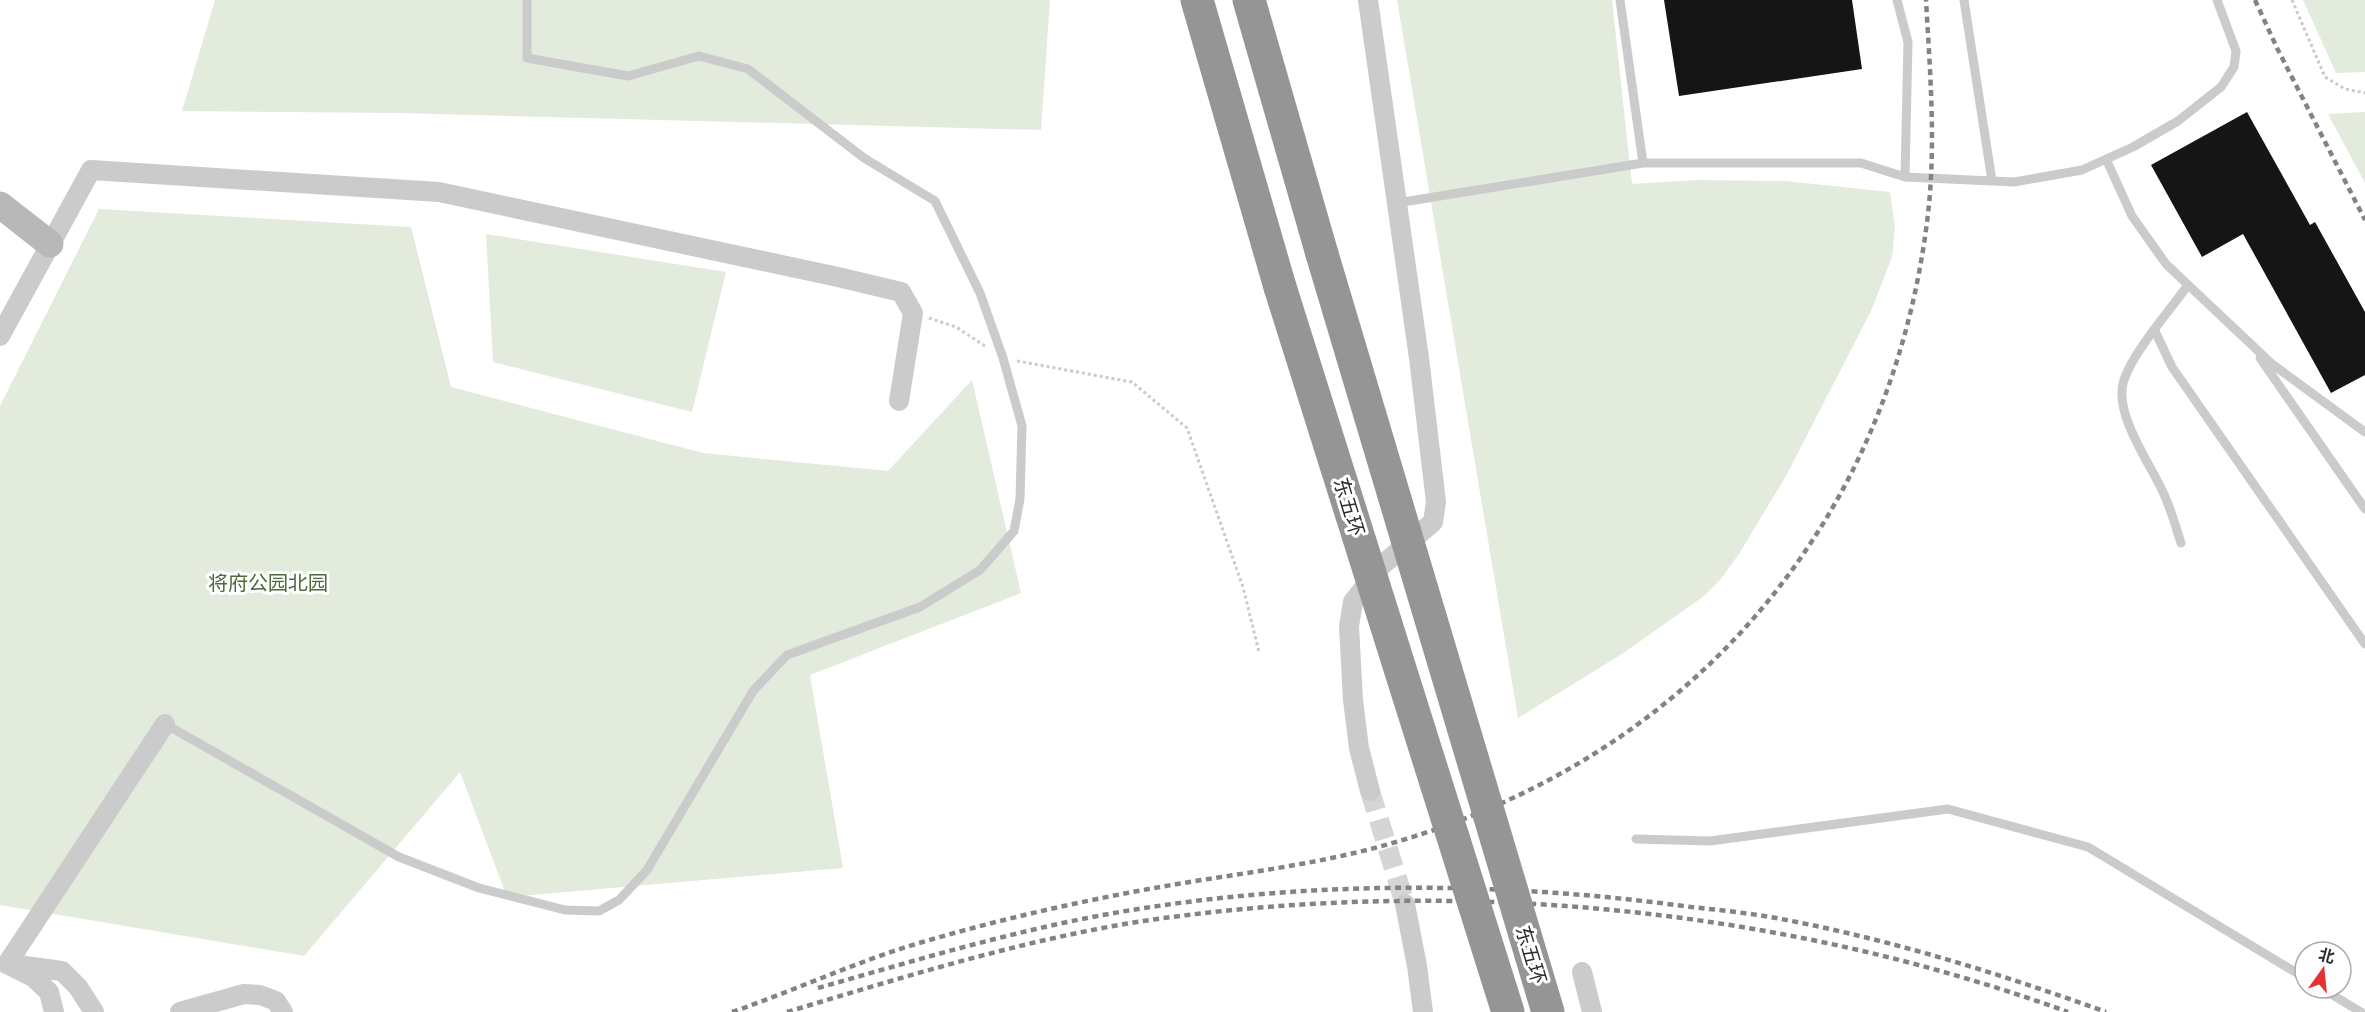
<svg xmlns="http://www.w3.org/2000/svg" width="2365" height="1012" viewBox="0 0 2365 1012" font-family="'Sofia Sans Condensed','Noto Sans SC',sans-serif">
  <rect width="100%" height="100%" fill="#fff"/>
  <path fill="#e3ebdc" d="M215 0H1050L1041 130 398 113 182 111Z
    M1397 0H1612L1632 184 1696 180 1785 181 1890 192 1895 226 1892 257 1871 311 1786 476 1739 554 1720 580 1704 596 1622 654 1518 718Z
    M2303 0H2365V72L2336 73Z
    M2365 112V183L2328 114Z
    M99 209 411 227 451 387 703 453 888 471 972 380 1021 593 810 675 843 868 507 897 460 772 304 956 0 905V406Z
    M486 234 726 272 692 412 493 362Z"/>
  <path fill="#151515" d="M1664 0H1852L1862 69 1679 96Z
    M2247 112 2310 225 2315 222 2365 312V375L2331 393 2243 234 2202 257 2151 165Z"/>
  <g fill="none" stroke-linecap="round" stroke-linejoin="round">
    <path stroke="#d5d5d5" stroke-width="20" stroke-dasharray="20 10" stroke-linecap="butt" d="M1370 791 1405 904"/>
    <path stroke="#cbcbcb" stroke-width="3" stroke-dasharray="3 3" stroke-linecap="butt" d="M2292 0 2325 77 2345 89 2365 93
      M929 318 956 327 985 346
      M1017 361 1132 382 1187 428 1243 587 1259 652"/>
    <path stroke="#cbcbcb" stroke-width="9" d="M1620 0 1643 163
      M1897 0 1908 42 1905 177
      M1964 0 1992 181
      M2106 159 2132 216 2166 264 2272 364 2365 432
      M1397 203 1643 163H1861L1905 177 2014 182 2082 170 2133 147 2178 121 2221 87 2234 67 2236 51 2217 0
      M2155 331 2172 367 2365 644
      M2260 358 2365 509
      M2181 543C2176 528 2172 513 2166 499 2154 468 2112 415 2124 380 2133 352 2170 310 2188 285
      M165 724 399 857 479 888 565 910 599 911 619 900 647 870 753 691 787 655 920 607 980 570 1014 531 1020 499 1022 426 1003 358 980 293 935 201 864 158 748 69 699 56 628 76 527 58V0
      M1636 839 1710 841 1948 809 2088 847 2305 978
      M2321 988 2361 1012"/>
    <path stroke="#cbcbcb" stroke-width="20" d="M1368 0 1419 358 1436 502 1433 522 1381 566 1353 602 1349 626 1353 700 1359 748 1370 791
      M0 336 91 170 439 192 838 277 901 292 913 313 899 401
      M1405 904 1417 966 1423 1012
      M18 965 62 971 78 987 94 1012
      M1582 972 1592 1012
      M54 1012 49 992 33 977 7 964 165 724
      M180 1012 244 994 260 995 276 1001 283 1012"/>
    <path stroke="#b8b8b8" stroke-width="27" d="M0 205 50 244"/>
    <path stroke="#959595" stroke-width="33" d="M1197 0 1280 287
      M1249 0 1322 254"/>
    <path stroke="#838383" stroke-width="4.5" stroke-dasharray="6 4.5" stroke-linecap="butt" d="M2255 0 2277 48 2365 220
      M818 988C924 958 1029 926 1138 909 1321 880 1508 882 1691 907 1719 910 1748 913 1776 918 1889 939 1998 973 2106 1012
      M732 1012C799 989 864 958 933 939 1013 916 1095 898 1177 884 1250 872 1325 863 1396 842 1693 755 1892 522 1928 214 1936 143 1930 71 1926 0
      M787 1012C904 977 1022 940 1143 921 1449 876 1777 906 2068 1012"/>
    <path stroke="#959595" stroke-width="33" d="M1322 254 1548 1012
      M1280 287 1508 1012"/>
  </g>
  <g text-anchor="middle" stroke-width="6" stroke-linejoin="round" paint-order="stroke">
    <g font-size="20" fill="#2e2e2e" stroke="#fff">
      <text transform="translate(1349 507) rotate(73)" y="7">东五环</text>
      <text transform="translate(1531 955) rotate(73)" y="7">东五环</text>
    </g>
    <g font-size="20" fill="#4d6a3c" stroke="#fff">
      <text x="268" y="590">将府公园北园</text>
    </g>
  </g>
  <g transform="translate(2323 970) rotate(15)"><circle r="28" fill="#ffffff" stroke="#ababab" stroke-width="1.5"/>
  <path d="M0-4.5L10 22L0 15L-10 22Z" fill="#e43431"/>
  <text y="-9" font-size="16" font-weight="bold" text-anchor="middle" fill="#2e2e2e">北</text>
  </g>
</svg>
